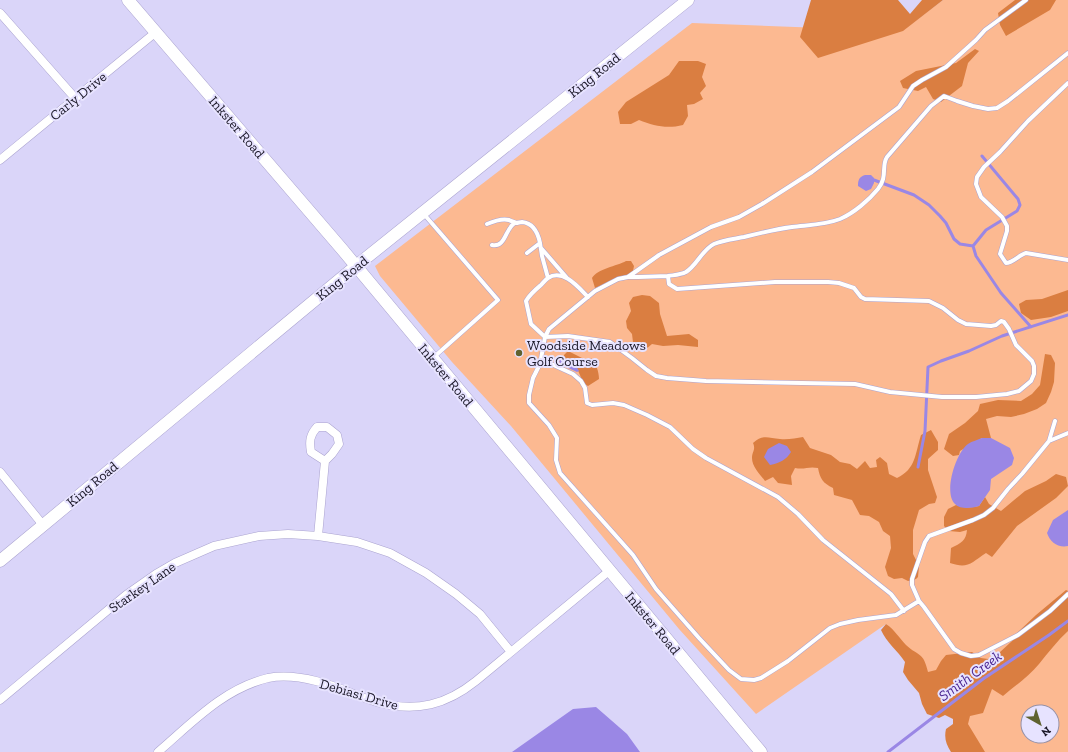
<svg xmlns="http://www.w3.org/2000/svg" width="1068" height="752" viewBox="0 0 1068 752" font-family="'Zilla Slab',serif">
  <rect width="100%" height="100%" fill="#dad5f9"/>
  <path fill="#fcb991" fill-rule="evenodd" d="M943 0H1068V752H977L886 624 756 714 679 629 511 426 452 362 380 276 375 266 692 23 902 31ZM1028 712H1052V736H1028Z"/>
  <path fill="#da7e41" d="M811 0H898L910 14 922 0H943L903 31 818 58 800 37Z
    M1015 0H1056L1050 10 1006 36 1000 25 998 13Z
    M975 49 979 51 968 63 962 86 941 102 933 99 926 87 918 91 903 88 900 81 916 71 956 63Z
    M679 61H698L706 64 702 77 706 86 700 93 703 99 694 104 687 105 688 116 683 125C667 129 654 126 639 120L631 124H620L618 112 626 102 669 75Z
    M626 261H631L634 266 633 271 629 274 595 288 592 278C597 269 617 266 626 261Z
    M1068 290V311L1051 317 1031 320 1021 313 1019 304 1026 300 1042 299Z
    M642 295 650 296 659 303 660 314 667 336 689 334 698 340V347L678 345 663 346 652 344 646 349 638 350 633 342 632 334 627 328 626 321 631 311 629 303 633 297Z
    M568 351 584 359 591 358C596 363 599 372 599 379L588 386C580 382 581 372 575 367 572 364 567 362 564 360V355Z
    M1045 354 1051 355 1055 363 1054 382 1051 392 1046 403 1037 409 1024 414 1011 417 997 416 986 419 991 438H982L960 451 959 455 953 456 944 449 949 434 965 423 978 411 980 404 998 400 1021 401 1032 394 1040 385Z
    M931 430 938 442V450L928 459V470L937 497 935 503 929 504 919 510 913 530V554L919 566 918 577 916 579 908 581 902 578 894 579 888 576 885 567 891 548 890 536 883 531 879 522 869 516 860 515 852 500 834 495 833 488C823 483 820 479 818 468 808 466 805 470 795 468L791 476 792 485 778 483 773 477 765 481C760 474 752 467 752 458 752 451 756 450 753 443 763 434 768 438 780 439 788 440 796 438 803 437L810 448 831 455 840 462 850 464 857 469 865 461 870 468 877 467 876 460 880 457 887 463 889 474 897 478C916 469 915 454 921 435Z
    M1056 474 1066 477 1068 486 1056 498 1017 526 992 557 986 553C971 563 968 569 950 563L951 548C961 543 966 541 967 530L960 532 949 531 944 526V517L948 509 956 505C964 508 970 508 979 506L985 497 989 504 1001 511 1025 491 1046 481Z
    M1066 590 1068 591V631C1057 641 1048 653 1039 664 1029 676 1015 686 1003 696L992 689 983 713 970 716 968 724 985 752H951C946 744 944 738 946 729L953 724V719L945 715 939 718 927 714 922 704 919 693 908 680 903 672 905 662C898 651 886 642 881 630L886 624C895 630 899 638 906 645 919 657 923 651 928 672L936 670 941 661 946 655 972 652 981 658 988 659 999 653 1012 641 1017 633 1036 615Z"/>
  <path fill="#9a87e5" d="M865 175H871L874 178V183L871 189 866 191 858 186C858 180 859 177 865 175Z
    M560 360C566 360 577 365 579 371L577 372 564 366 559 362Z
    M982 438H991L1010 448 1014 458 1012 465 991 479 990 490 979 506C972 508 961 510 955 504 943 493 956 452 968 444 972 441 978 440 982 438Z
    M779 443 787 446 791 452C786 460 780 463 770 465L764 457 768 449Z
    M1068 510V546C1058 548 1050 542 1047 533L1053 520Z
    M596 707 627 734 640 752H512L573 709Z"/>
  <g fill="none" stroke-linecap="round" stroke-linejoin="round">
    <path stroke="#9a87e5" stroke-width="3" d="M982 156 1018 199 1020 205 1017 211 986 230 973 246 976 256 1001 293 1031 327
      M874 180 914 195 929 205 940 216 946 223 954 239 960 244 973 246
      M918 467 925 431 928 367 941 361 969 351 1002 336 1068 315
      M888 752 983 679 1049 635 1068 621"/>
    <defs>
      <path id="lane" d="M1026 0 985 30 976 40 946 67 922 80 913 86 899 107 812 172 762 204 739 217 711 227 659 255 628 277 618 279 595 291 549 329 545 337 540 364 533 378 529 395V403L549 425 557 438 556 460 560 473 633 555 656 589 699 638 729 670 741 679 754 680 761 678 788 661 830 628 840 624 858 620 896 615 919 601 924 607 954 649 961 653 971 656 979 655 1018 635 1050 611 1068 594
        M1068 83 1028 121 1000 152 984 167 977 177 976 184 981 197 1002 217 1007 226V231L1000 254 1006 263C1013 263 1019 255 1026 253L1068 260
        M423 213 498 300 434 357
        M487 224C494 221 502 218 509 220 510 221 515 222 516 223 518 223 520 222 522 222 533 223 538 233 540 243
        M492 245C506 248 505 228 515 223
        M541 248 567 278
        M527 253 540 243 542 256 548 278
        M628 277H638L668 276
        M588 297C579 288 563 268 548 278 545 280 543 283 541 285 535 290 530 294 526 301L531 324 545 337 568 336 610 342 632 358 647 370 656 376 667 378 706 381 855 384 890 392 942 397H976L1007 394 1019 391 1031 381 1034 374V366L1032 361 1016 345 1009 329 1004 322 1001 321 996 325 991 326 966 324 958 320 943 308 929 301 865 299 861 297 854 288 839 283 828 282H775L677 289 669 284 668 276C674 275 680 275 686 272 697 265 702 250 714 244 723 240 734 239 744 237 760 233 776 229 792 227 808 225 825 225 840 219 854 213 869 200 878 189 888 177 881 166 887 157L931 106 944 96 957 101 973 106 988 109 997 108 1008 101 1068 53
        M540 364 549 363 573 374 581 381 585 388 587 403 592 405 613 403 624 405 647 415 670 427 693 449 706 458 778 497 798 514 823 540 891 594 904 611
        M1049 441 1055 421
        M919 601 912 585V579L925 542 929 536 973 520 984 515 993 508 1008 489 1022 474 1049 441 1068 433"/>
      <path id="street" d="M0 13 75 98
        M0 160 156 32
        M0 472 43 525
        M318 536 325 461 332 454 339 444 337 435 327 427H317C310 435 309 441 311 452L325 461
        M0 700 126 595 156 574 175 563 214 546 259 536 288 534 318 536 357 542 390 553 426 573 456 594 480 614 511 652
        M158 752C192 723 223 689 268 678 284 675 300 677 316 681 338 686 358 697 380 703 417 712 446 705 476 681L609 571"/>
      <path id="secondary" d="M128 0 341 248 761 752
        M0 561 356 266 688 0"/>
    </defs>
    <use href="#lane" stroke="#aba4d0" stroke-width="5"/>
    <use href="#street" stroke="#aba4d0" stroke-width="9"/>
    <use href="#secondary" stroke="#aba4d0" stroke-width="13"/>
    <use href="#lane" stroke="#fff" stroke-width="4"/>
    <use href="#street" stroke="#fff" stroke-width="8"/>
    <use href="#secondary" stroke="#fff" stroke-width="12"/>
  </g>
  <circle fill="#5f6230" stroke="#e7e3ff" stroke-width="1.5" cx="519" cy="353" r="4"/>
  <g text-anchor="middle" stroke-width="4" stroke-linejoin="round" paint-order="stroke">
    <g font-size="14" fill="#191626" stroke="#e7e3ff">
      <text transform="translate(594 75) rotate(-39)" y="5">King Road</text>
      <text transform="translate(78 96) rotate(-39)" y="5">Carly Drive</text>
      <text transform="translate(237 127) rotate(49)" y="5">Inkster Road</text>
      <text transform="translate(342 278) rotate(-39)" y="5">King Road</text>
      <text transform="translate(446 375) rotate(50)" y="5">Inkster Road</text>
      <text transform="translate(92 484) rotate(-40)" y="5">King Road</text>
      <text transform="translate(142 587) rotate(-35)" y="5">Starkey Lane</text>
      <text transform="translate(653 623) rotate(50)" y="5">Inkster Road</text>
      <text transform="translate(359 694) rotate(16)" y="5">Debiasi Drive</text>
    </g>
    <g font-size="14" fill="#191626" stroke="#e7e3ff" text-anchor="start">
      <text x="527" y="350">Woodside Meadows<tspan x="527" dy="16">Golf Course</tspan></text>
    </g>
    <g font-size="15" font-style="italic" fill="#482390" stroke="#e7e3ff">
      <text transform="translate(970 676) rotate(-36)" y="5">Smith Creek</text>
    </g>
  </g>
  <g transform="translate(1040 724) rotate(141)"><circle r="19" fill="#e7e3ff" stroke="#9591a8"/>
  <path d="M0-3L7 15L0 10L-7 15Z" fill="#5f6230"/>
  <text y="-6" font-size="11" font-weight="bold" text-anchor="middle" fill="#191626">N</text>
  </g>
</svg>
